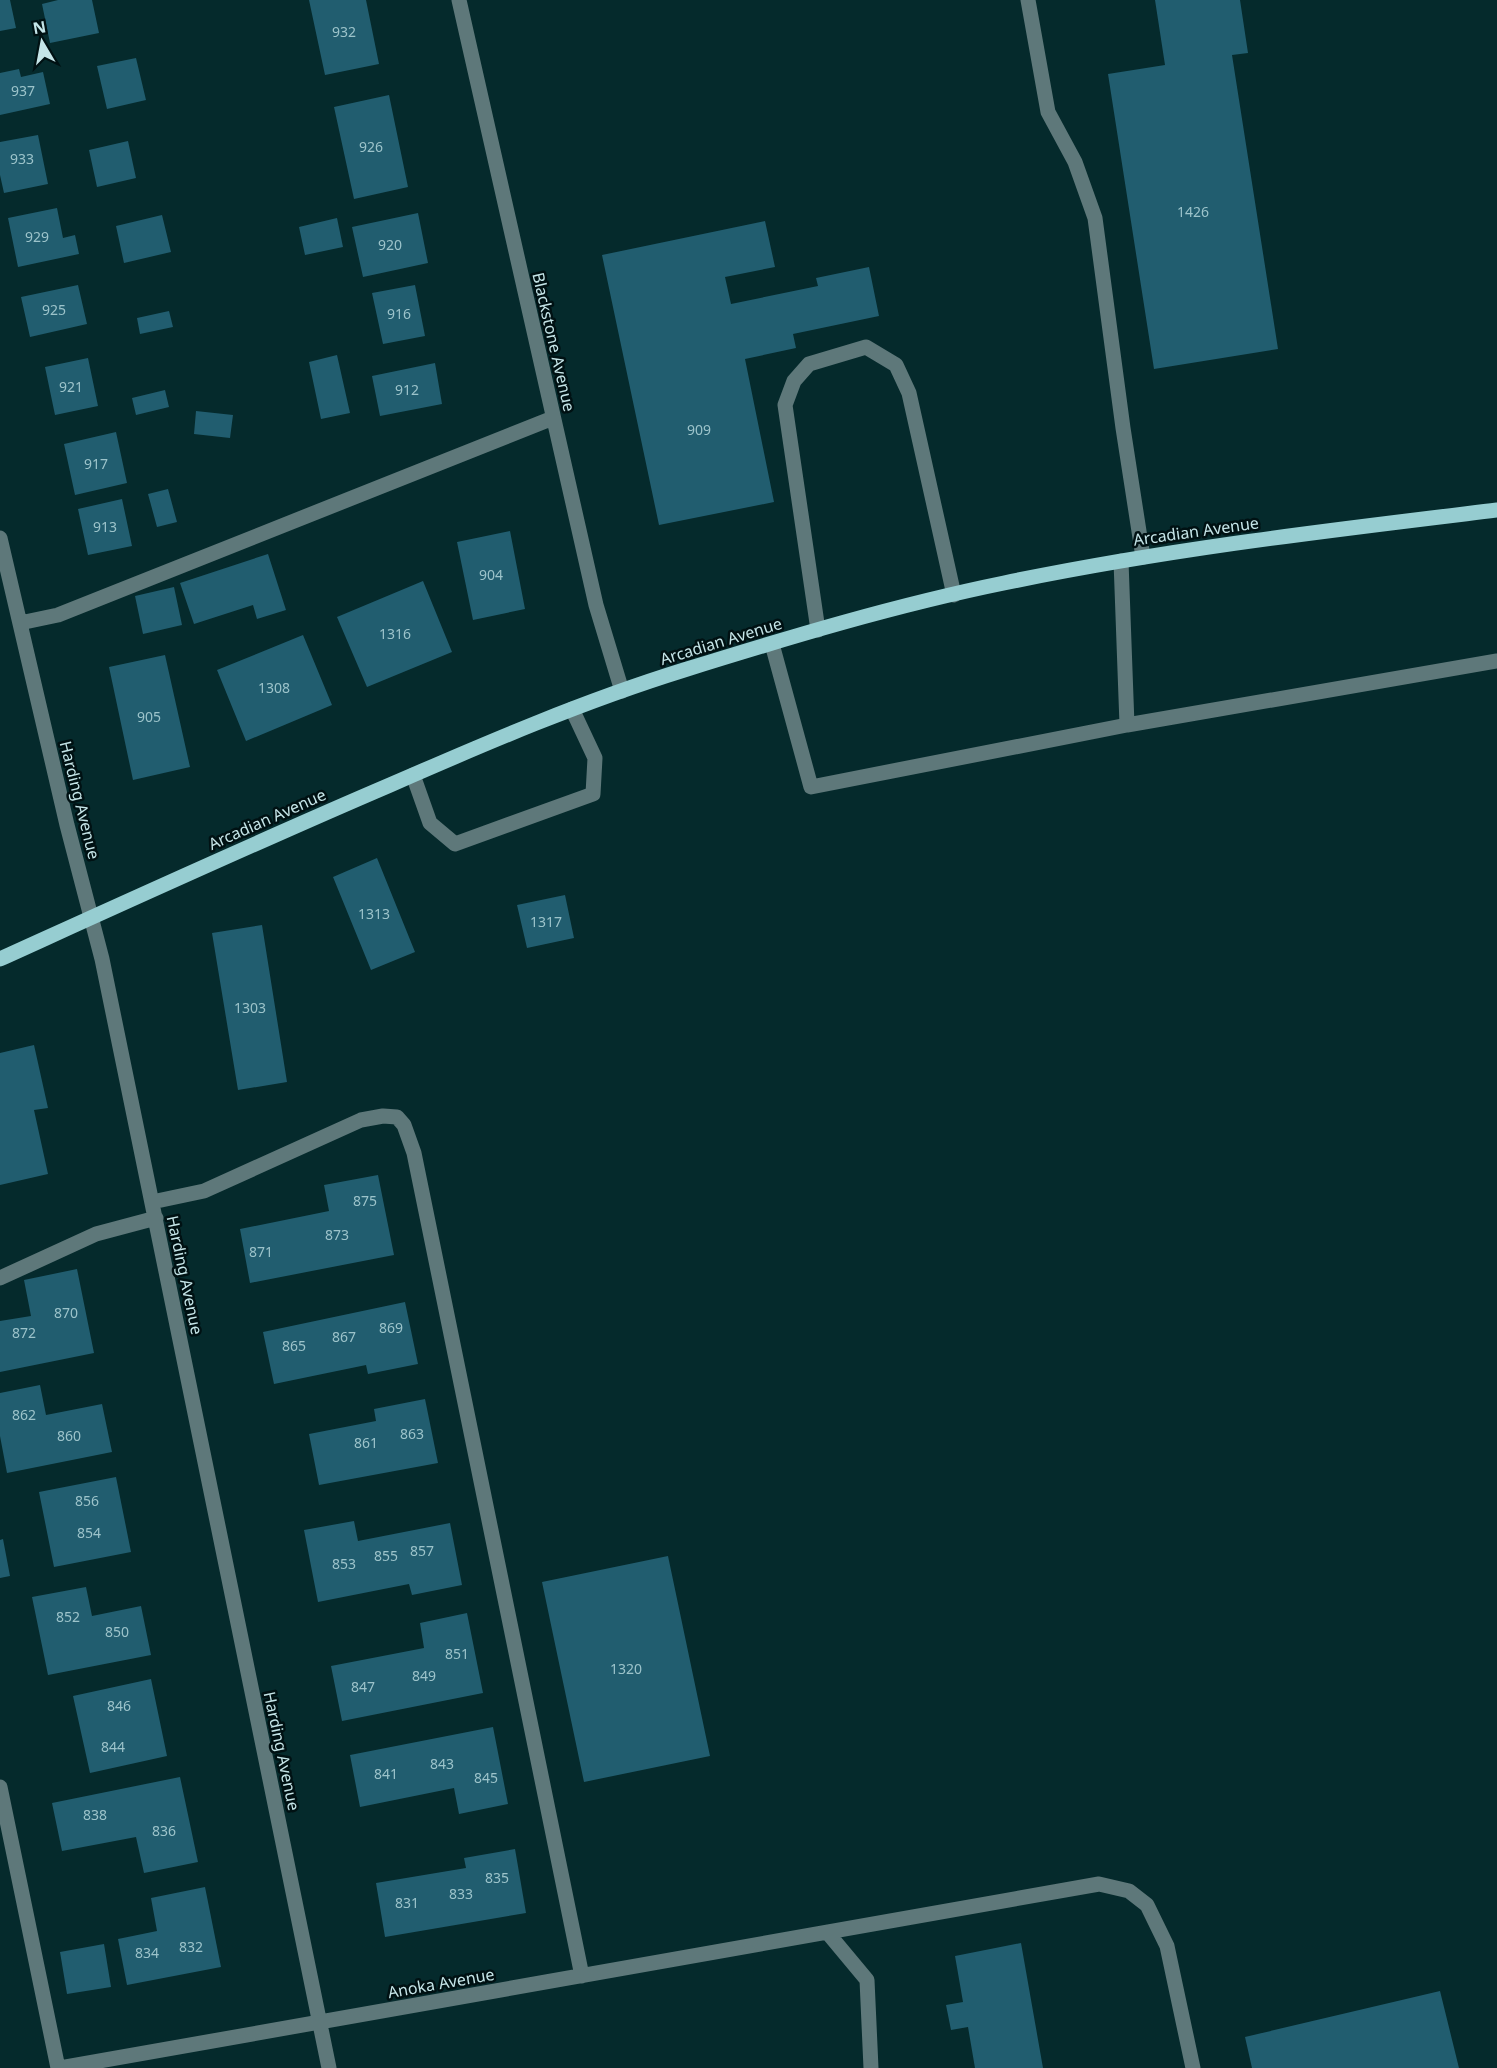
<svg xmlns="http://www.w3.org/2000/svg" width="1497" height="2068" viewBox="0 0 1497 2068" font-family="'Noto Sans',sans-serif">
  <rect width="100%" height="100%" fill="#052a2c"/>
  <path fill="#215d6f" d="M0 0H10L16 28 0 31Z
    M58 0H92L99 33 50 43 42 4Z
    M309 0H366L379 64 325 75Z
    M1155 0H1240L1248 53 1232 55 1278 349 1154 369 1108 74 1165 65Z
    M136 58 146 100 107 109 97 66Z
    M19 69 21 77 43 72 50 104 0 115V73Z
    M389 95 408 187 354 199 334 107Z
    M38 135 48 184 4 193 0 175V142Z
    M128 141 136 178 97 187 89 150Z
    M57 208 63 238 75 235 79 254 18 267 8 218Z
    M418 213 428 263 363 277 352 227Z
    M162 215 171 252 124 263 116 226Z
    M337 218 343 247 305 255 299 227Z
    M765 221 775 267 725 277 731 304 818 286 816 278 869 267 879 316 793 334 796 348 745 359 774 502 659 525 602 255Z
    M78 285 87 324 30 337 21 297Z
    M415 285 425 336 383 344 372 293Z
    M169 311 173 327 140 334 137 318Z
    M337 355 350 413 321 419 309 362Z
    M88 358 98 406 55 415 45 367Z
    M435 363 442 404 380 416 372 376Z
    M165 390 169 407 136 415 132 398Z
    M196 411 233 415 230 438 194 434Z
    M116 432 127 483 75 495 64 444Z
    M168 489 177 522 157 527 148 494Z
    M122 499 132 546 88 555 78 509Z
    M510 531 525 609 473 620 457 542Z
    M268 554 286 610 257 619 253 605 194 624 180 583Z
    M423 581 452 652 367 687 337 617Z
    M174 587 182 625 143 634 135 596Z
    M303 635 332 705 246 741 217 670Z
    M165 655 190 767 133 780 109 667Z
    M377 858 415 952 371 970 333 877Z
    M565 895 574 938 527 948 517 905Z
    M262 925 287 1082 238 1090 212 933Z
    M34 1045 48 1108 34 1110 48 1174 0 1185V1053Z
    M378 1175 394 1255 250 1283 240 1229 329 1211 324 1185Z
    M77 1269 94 1353 0 1372V1321L31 1316 24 1280Z
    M405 1302 418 1364 368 1374 366 1365 274 1384 263 1332Z
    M40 1385 46 1415 102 1404 112 1452 7 1473 0 1436V1393Z
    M425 1399 438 1463 319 1485 309 1434 376 1421 374 1409Z
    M116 1477 131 1552 54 1567 39 1492Z
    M354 1521 358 1541 450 1523 462 1585 412 1595 409 1584 318 1602 304 1530Z
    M3 1539 10 1576 0 1578V1540Z
    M668 1556 710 1756 584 1782 542 1582Z
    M86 1587 92 1616 141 1606 151 1655 48 1675 32 1597Z
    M467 1613 483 1693 342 1721 331 1666 424 1648 420 1623Z
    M151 1679 167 1756 90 1773 73 1696Z
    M493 1727 508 1804 459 1814 454 1788 360 1807 350 1755Z
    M180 1777 198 1862 144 1873 136 1837 62 1851 52 1803Z
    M515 1849 526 1913 385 1937 376 1883 466 1868 464 1858Z
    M205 1887 221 1967 127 1985 118 1939 157 1931 151 1898Z
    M1021 1943 1043 2068H975L968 2027 951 2030 946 2005 963 2002 955 1956Z
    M104 1944 111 1987 67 1994 60 1952Z
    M1440 1991 1459 2068H1252L1245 2037Z"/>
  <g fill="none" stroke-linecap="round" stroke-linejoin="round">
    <path stroke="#5e787a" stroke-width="15" d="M459 0 596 605 622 691
      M1028 0 1048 112 1075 162 1095 218 1123 428 1143 557
      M0 538 67 825 102 959 329 2068
      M20 623 58 615 553 418
      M818 630 785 405 794 381 809 364 866 347 896 365 909 393 954 595
      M772 644 811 787 1127 725 1121 561
      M1127 725 1497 661
      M413 775 430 823 455 844 593 794 595 758 572 709
      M152 1202 204 1191 361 1120 383 1116 397 1117 404 1125 414 1153 582 1976
      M0 1278 96 1234 156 1218
      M0 1787 58 2068
      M827 1932 867 1980 871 2068
      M60 2068 1099 1884 1129 1891 1147 1905 1167 1946 1193 2068"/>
    <path stroke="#96cdd1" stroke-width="15" d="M0 959C130 900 259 841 390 785 486 743 584 701 684 670 790 637 896 605 1004 583 1167 549 1332 530 1497 510"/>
  </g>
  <g text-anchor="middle" stroke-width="5" stroke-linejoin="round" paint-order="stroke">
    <g font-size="14" fill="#9cc3ca">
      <text x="344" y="37">932</text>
      <text x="23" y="96">937</text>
      <text x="371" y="152">926</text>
      <text x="22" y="164">933</text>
      <text x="1193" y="217">1426</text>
      <text x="37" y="242">929</text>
      <text x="390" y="250">920</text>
      <text x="54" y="315">925</text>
      <text x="399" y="319">916</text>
      <text x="71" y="392">921</text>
      <text x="407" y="395">912</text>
      <text x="699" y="435">909</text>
      <text x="96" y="469">917</text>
      <text x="105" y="532">913</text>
      <text x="491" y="580">904</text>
      <text x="395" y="639">1316</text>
      <text x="274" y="693">1308</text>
      <text x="149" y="722">905</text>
      <text x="374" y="919">1313</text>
      <text x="546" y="927">1317</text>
      <text x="250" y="1013">1303</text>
      <text x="365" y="1206">875</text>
      <text x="337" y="1240">873</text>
      <text x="261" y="1257">871</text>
      <text x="66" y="1318">870</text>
      <text x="391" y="1333">869</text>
      <text x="24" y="1338">872</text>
      <text x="344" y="1342">867</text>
      <text x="294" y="1351">865</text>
      <text x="24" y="1420">862</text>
      <text x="412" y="1439">863</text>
      <text x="69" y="1441">860</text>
      <text x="366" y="1448">861</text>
      <text x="87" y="1506">856</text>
      <text x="89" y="1538">854</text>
      <text x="422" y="1556">857</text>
      <text x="386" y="1561">855</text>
      <text x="344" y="1569">853</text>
      <text x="68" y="1622">852</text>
      <text x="117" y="1637">850</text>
      <text x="457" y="1659">851</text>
      <text x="626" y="1674">1320</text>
      <text x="424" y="1681">849</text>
      <text x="363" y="1692">847</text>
      <text x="119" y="1711">846</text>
      <text x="113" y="1752">844</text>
      <text x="442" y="1769">843</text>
      <text x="386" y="1779">841</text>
      <text x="486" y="1783">845</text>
      <text x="95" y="1820">838</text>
      <text x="164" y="1836">836</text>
      <text x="497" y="1883">835</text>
      <text x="461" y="1899">833</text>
      <text x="407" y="1908">831</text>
      <text x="191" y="1952">832</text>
      <text x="147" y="1958">834</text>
    </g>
    <g font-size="16" fill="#c5e5e8" stroke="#001113">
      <text transform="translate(554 342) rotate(77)" y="6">Blackstone Avenue</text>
      <text transform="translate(1196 531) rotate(-8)" y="6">Arcadian Avenue</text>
      <text transform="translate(721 641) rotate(-17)" y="6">Arcadian Avenue</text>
      <text transform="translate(80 800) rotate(76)" y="6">Harding Avenue</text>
      <text transform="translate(267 819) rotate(-24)" y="6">Arcadian Avenue</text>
      <text transform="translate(185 1275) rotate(78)" y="6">Harding Avenue</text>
      <text transform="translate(282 1751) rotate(78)" y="6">Harding Avenue</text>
      <text transform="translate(441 1983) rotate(-10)" y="6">Anoka Avenue</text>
    </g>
  </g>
  <g transform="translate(42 42) rotate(350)" stroke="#001113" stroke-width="4.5" paint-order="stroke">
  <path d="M0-4.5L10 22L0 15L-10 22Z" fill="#c5e5e8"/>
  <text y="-9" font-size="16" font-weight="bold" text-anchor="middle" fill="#c5e5e8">N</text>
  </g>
</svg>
